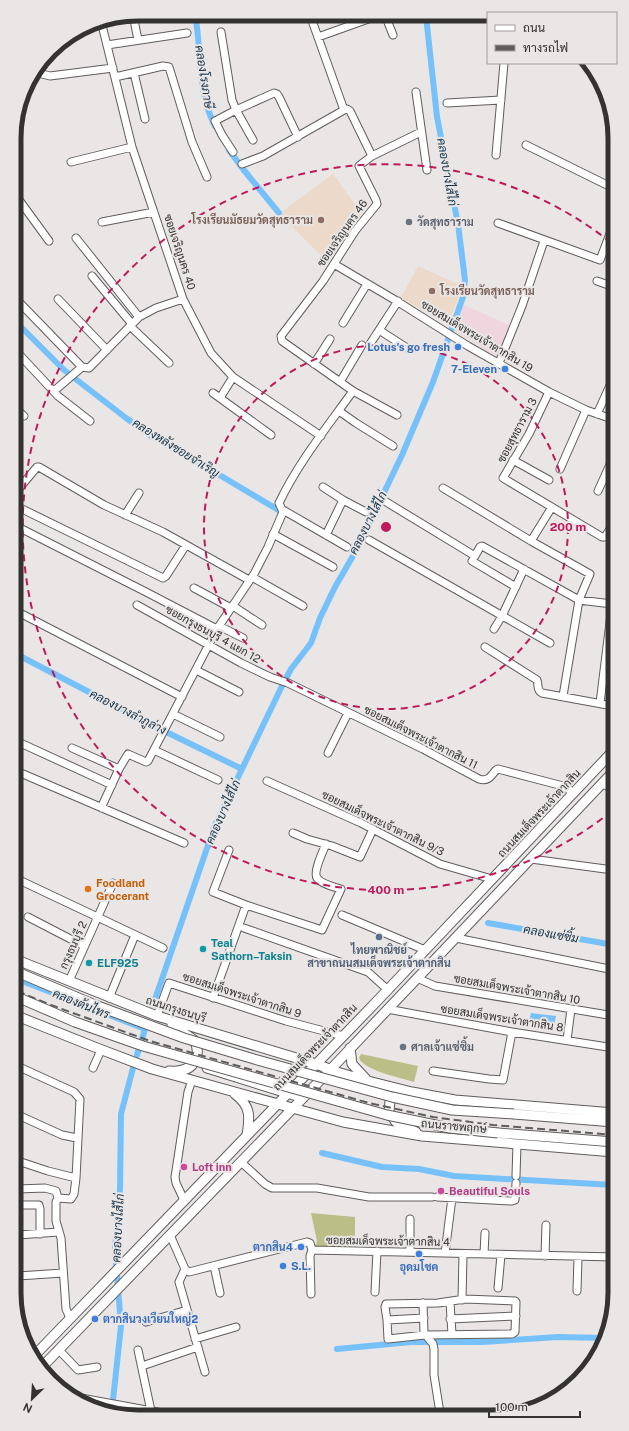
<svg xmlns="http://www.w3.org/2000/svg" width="629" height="1431" viewBox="0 0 629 1431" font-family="'Public Sans',Sarabun,sans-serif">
  <rect width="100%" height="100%" fill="#e9e6e5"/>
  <path fill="#efd5dd" d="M464 305 512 326 500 358 455 331Z"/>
  <path fill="#ecd9c9" d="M333 174 361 213 360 217 327 261 279 214Z
    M418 266 460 285 459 296 448 324 401 298Z"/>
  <path fill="#bbbe86" d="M361 1054 418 1066 414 1082C401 1078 363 1070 359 1058Z
    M311 1213 355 1217V1249L314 1248 317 1241Z"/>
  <path fill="#77c1fb" d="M531 1013 556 1016 554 1026 529 1022Z"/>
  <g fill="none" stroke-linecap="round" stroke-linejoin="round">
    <path stroke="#77c1fb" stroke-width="6" d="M195 14C202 51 197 92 215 126
      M229 150 243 169 279 213
      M15 321 64 370 126 418 151 436 176 449 285 514
      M16 654 160 729 242 769
      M488 923 614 945
      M17 979 145 1029
      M153 1005 215 825 282 686 291 669 311 643 320 618 335 587 357 549 402 455 433 382 463 297 465 280 458 224 437 117 426 16
      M137 1055 146 1026
      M322 1153 382 1167 419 1169 454 1176 614 1185
      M337 1349 411 1342H483L558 1337 606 1338
      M111 1413 113 1400 121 1326 115 1249 120 1189 121 1114 133 1068"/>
    <defs>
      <path id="minor" d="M133 15 138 40
        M310 15 344 110
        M101 21 132 147 183 299 211 353 233 377 321 436
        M221 32 232 100 236 110 253 140
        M318 37 374 17H381L387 20 393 35
        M107 45 187 33
        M36 71 38 73 50 76 113 68
        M134 73 145 119
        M115 77 163 66 169 67 192 142 207 177
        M416 92 427 170
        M447 103 501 100
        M344 110 347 109 350 111 372 156
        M526 145 611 187
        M233 152 222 135 215 121 236 110 274 93 277 94 279 97 298 137
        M496 155 504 63
        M71 162 132 147
        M242 164 263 156 344 110
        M14 193 49 241
        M102 222 154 212
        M498 223 600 260 611 231
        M76 238 139 317
        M334 264 395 300 468 346 549 392 586 410 612 419
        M92 276 132 324
        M597 281 611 286
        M15 298 82 367
        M58 299 107 350
        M343 323 367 284
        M130 326 169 363
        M379 330 407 348
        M370 344 398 301
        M15 350 58 396 90 421
        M499 363 522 306 544 241
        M314 364 330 339
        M340 382 362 345
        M54 391 82 367 89 368 139 317 156 308 183 299
        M549 392 529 434 503 478 602 537H605L612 526
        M213 393 271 435
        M220 398 233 377
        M15 408 24 416
        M339 411 356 423 393 446
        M597 414 612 381
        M397 415 353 391 282 341 281 336 323 281 355 231 377 204 376 200 359 166 360 165 372 156 421 132
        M513 460 549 480
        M560 469 586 410
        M323 487 343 500 326 535
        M443 488 531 541 590 574 579 600 563 696
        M598 491 612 460
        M16 492 37 467H39L104 505 163 532 249 580
        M343 500 366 512
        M383 500 475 556 480 547 482 546 579 600 612 604
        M16 506 163 578 166 576 186 545
        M283 510 347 547
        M125 515 139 493
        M16 526 146 592 217 629
        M273 534 333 567
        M369 540 550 643
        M531 541 552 507
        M472 561 516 587
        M252 577 303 606
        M194 588 231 608
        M137 605 241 663 270 677 288 683 423 749 479 779C488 782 491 776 496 770L498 769 563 786 574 793
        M233 606 262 625
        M16 611 182 697
        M219 626 243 638
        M494 629 502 616 524 569
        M485 647 537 680C539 685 536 690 542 693L613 706
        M196 670 239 692
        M600 703 612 606
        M173 714 220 737
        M16 741 112 785
        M72 748 119 769
        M154 750 218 780
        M328 753 348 713
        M16 771 184 843
        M267 781 361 823 440 864 492 879
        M601 785 613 786
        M101 808 119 769 128 754 146 762 148 761 217 629 254 574 268 547 283 512 279 503C298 463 327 427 353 391
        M293 833 307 839 332 846 360 857 373 829
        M229 850 213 892 246 905 322 930 341 889C334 887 321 884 317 878 313 872 323 851 326 844
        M531 859 613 870
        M17 879 163 948
        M342 915 425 950
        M28 917 84 946
        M244 928 368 972 388 990
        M456 938 614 970
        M417 978 435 986 614 1016
        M69 981 113 883
        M109 998 135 935
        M213 998 246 905
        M387 1009 512 1032 614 1048
        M157 1016 169 983 286 1021 343 1036
        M567 1040 571 1009
        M17 1066 74 1092 80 1099 76 1178 74 1194 71 1199 58 1198 56 1202V1221L61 1238 66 1309 70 1318
        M93 1068 101 1050
        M433 1071 489 1079 503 1080 512 1032
        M18 1115 62 1135 77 1138
        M18 1161 48 1171 76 1178
        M241 1162 265 1184 272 1188H317L369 1197H432
        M516 1176 517 1144
        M18 1189 45 1188 56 1191 58 1198
        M437 1197 512 1201 515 1200 516 1183
        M184 1200 176 1183 175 1177 188 1092 192 1080
        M18 1205H39L40 1209V1234
        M18 1235 58 1232
        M170 1235 185 1269 189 1272 307 1242 310 1243 312 1250 615 1257
        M410 1252V1219
        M445 1253 452 1198
        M484 1254 485 1233
        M545 1256 546 1225
        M214 1266 220 1293
        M185 1269 179 1282 205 1372
        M18 1276 63 1273
        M498 1288 501 1255
        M577 1291 578 1257
        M375 1292 377 1251
        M311 1294 310 1256 312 1250
        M465 1299 515 1301 516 1302 515 1332 512 1334 425 1335 388 1339 387 1320 385 1307 386 1304 438 1303Z
        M462 1300 463 1254
        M450 1302 452 1334
        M423 1303 424 1333 433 1344 434 1349V1375L440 1413
        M450 1319 516 1316
        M387 1320 424 1318
        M146 1322 187 1310
        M195 1339 236 1327
        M59 1350 78 1370 97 1367
        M138 1350 151 1411
        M142 1366 198 1347
        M81 1398 168 1414
        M499 1413 528 1411"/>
      <path id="major" d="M17 960 157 1016 316 1064 337 1072 368 1081 412 1092 455 1100 614 1113
        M17 972 95 1005
        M17 997 75 1022
        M17 1016 97 1048 152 1069 343 1122 422 1136 614 1152
        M350 1048 352 1064 366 1079
        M207 1068 303 1098
        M169 1071C182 1072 194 1069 197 1055 198 1049 197 1045 194 1040L172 1025
        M399 1093 390 1101 389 1112 396 1122 416 1132
        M235 1094C251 1106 250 1117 247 1135
        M514 1114 614 1122
        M498 1133 614 1142
        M33 1357 380 998 613 751
        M41 1368 331 1069 613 772"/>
    </defs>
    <use href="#minor" stroke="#605d5c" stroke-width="9"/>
    <use href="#major" stroke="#605d5c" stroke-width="11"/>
    <use href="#minor" stroke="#fff" stroke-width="7"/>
    <use href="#major" stroke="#fff" stroke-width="9"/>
    <path stroke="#605e5d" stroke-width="2" stroke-dasharray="8 4" stroke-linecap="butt" d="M17 991 51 1005 150 1041 369 1103 433 1117 493 1125 614 1135
      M120 1408 155 1414"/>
    <defs>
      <path id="major-bridge" d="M95 1005 184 1038 254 1059 392 1097 452 1110 514 1114
        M75 1022 143 1046 387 1115 450 1128 498 1133"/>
    </defs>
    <use href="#major-bridge" stroke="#605d5c" stroke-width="11" stroke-linecap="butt"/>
    <use href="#major-bridge" stroke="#fff" stroke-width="9"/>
  </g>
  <g fill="none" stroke="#c2185b" stroke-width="2" stroke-dasharray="7 5">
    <circle cx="386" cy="527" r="182"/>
    <path d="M612 811A363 363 0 1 1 609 241"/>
  </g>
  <g fill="#8d6e63" stroke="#e9e6e5" stroke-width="1.5">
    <circle cx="321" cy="220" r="4"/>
    <circle cx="432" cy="291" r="4"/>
  </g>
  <g fill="#6b7280" stroke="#e9e6e5" stroke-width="1.5">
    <circle cx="409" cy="222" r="4"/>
    <circle cx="403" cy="1047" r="4"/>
  </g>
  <g fill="#3f7fe0" stroke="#e9e6e5" stroke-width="1.5">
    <circle cx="458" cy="347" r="4"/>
    <circle cx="505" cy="369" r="4"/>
    <circle cx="301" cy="1247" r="4"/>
    <circle cx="419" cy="1254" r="4"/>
    <circle cx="283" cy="1266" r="4"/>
    <circle cx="95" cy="1319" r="4"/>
  </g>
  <circle fill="#e8710a" stroke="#e9e6e5" stroke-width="1.5" cx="88" cy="889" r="4"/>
  <circle fill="#5c6f8a" stroke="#e9e6e5" stroke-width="1.5" cx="379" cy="937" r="4"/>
  <g fill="#0f9aa8" stroke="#e9e6e5" stroke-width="1.5">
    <circle cx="203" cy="949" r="4"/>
    <circle cx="89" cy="963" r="4"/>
  </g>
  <g fill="#d1479c" stroke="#e9e6e5" stroke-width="1.5">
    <circle cx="184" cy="1167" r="4"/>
    <circle cx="441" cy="1191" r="4"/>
  </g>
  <g text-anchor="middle" stroke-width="4" stroke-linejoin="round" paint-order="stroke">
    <g font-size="11" font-weight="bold" fill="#785e54" stroke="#e9e6e5" text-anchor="end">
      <text x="313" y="224">โรงเรียนมัธยมวัดสุทธาราม</text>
      <text x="440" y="295" text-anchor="start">โรงเรียนวัดสุทธาราม</text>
    </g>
    <g font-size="11" font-weight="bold" fill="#5b616d" stroke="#e9e6e5" text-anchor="start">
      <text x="417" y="226">วัดสุทธาราม</text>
      <text x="411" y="1051">ศาลเจ้าแซ่ซิ้ม</text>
    </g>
    <g font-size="11" fill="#343332" stroke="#e9e6e5">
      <text transform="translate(342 233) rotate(-55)" y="4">ซอยเจริญนคร 46</text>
      <text transform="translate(180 252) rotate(72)" y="4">ซอยเจริญนคร 40</text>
      <text transform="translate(477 336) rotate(31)" y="4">ซอยสมเด็จพระเจ้าตากสิน 19</text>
      <text transform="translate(517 430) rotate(-62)" y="4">ซอยสุทธาราม 3</text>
      <text transform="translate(213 634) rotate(29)" y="4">ซอยกรุงธนบุรี 4 แยก 12</text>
      <text transform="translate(421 737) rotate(27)" y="4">ซอยสมเด็จพระเจ้าตากสิน 11</text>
      <text transform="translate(539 813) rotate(-47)" y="4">ถนนสมเด็จพระเจ้าตากสิน</text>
      <text transform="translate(383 823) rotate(26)" y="4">ซอยสมเด็จพระเจ้าตากสิน 9/3</text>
      <text transform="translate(73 945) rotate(-66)" y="4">กรุงธนบุรี 2</text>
      <text transform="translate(517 989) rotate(10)" y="4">ซอยสมเด็จพระเจ้าตากสิน 10</text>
      <text transform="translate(242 995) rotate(18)" y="4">ซอยสมเด็จพระเจ้าตากสิน 9</text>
      <text transform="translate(176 1009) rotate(18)" y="4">ถนนกรุงธนบุรี</text>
      <text transform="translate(502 1018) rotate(9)" y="4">ซอยสมเด็จพระเจ้าตากสิน 8</text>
      <text transform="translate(315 1047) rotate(-46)" y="4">ถนนสมเด็จพระเจ้าตากสิน</text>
      <text transform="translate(454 1126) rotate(5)" y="4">ถนนราชพฤกษ์</text>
      <text transform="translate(388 1241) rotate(1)" y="4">ซอยสมเด็จพระเจ้าตากสิน 4</text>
    </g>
    <g font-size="11" font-weight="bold" fill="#366cbe" stroke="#e9e6e5" text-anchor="end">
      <text x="450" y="351">Lotus's go fresh</text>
      <text x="497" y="373">7-Eleven</text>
      <text x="293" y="1251">ตากสิน4</text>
      <text x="291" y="1270" text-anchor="start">S.L.</text>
      <text x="419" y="1271" text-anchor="middle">อุดมโชค</text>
      <text x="103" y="1323" text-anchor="start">ตากสินวงเวียนใหญ่2</text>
    </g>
    <g font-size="11" font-weight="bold" fill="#c56008" stroke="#e9e6e5" text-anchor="start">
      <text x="96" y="887">Foodland<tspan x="96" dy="13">Grocerant</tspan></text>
    </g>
    <g font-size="11" font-weight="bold" fill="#0d838f" stroke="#e9e6e5" text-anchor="start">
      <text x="211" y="947">Teal<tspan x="211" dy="13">Sathorn–Taksin</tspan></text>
      <text x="97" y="967">ELF925</text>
    </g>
    <g font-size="11" font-weight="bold" fill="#4e5e75" stroke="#e9e6e5">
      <text x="379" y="954">ไทยพาณิชย์<tspan x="379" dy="13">สาขาถนนสมเด็จพระเจ้าตากสิน</tspan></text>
    </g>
    <g font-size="11" font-weight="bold" fill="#b23c85" stroke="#e9e6e5" text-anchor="start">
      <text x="192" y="1171">Loft inn</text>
      <text x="449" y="1195">Beautiful Souls</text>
    </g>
    <g font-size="12" font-style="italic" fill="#15344c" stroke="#e9e6e5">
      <text transform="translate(204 77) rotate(81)" y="4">คลองโรงภาษี</text>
      <text transform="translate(447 172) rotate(80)" y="4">คลองบางไส้ไก่</text>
      <text transform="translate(176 448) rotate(32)" y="4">คลองหลังซอยจำเริญ</text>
      <text transform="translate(368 523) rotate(-63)" y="4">คลองบางไส้ไก่</text>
      <text transform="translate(128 712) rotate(27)" y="4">คลองบางลำภูล่าง</text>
      <text transform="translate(223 812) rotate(-66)" y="4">คลองบางไส้ไก่</text>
      <text transform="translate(551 934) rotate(10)" y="4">คลองแซ่ซิ้ม</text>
      <text transform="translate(81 1004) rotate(22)" y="4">คลองต้นไทร</text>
      <text transform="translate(118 1228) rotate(-87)" y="4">คลองบางไส้ไก่</text>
    </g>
  </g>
  <path d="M0 0H629V1431H0ZM138 21H491A117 117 0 0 1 608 138V1293A117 117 0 0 1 491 1410H138A117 117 0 0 1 21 1293V138A117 117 0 0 1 138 21Z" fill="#e9e6e5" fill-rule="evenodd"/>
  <path fill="none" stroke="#343332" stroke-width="5" d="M138 21H491A117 117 0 0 1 608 138V1293A117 117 0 0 1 491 1410H138A117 117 0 0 1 21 1293V138A117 117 0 0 1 138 21Z"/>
  <circle cx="386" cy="527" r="6" fill="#c2185b" stroke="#e9e6e5" stroke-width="2"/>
  <g font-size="12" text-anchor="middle" font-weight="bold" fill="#c2185b" stroke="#e9e6e5" stroke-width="4" stroke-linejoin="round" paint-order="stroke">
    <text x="568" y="531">200 m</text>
    <text x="386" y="894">400 m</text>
  </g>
  <rect x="487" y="12" width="130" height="52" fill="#e9e6e5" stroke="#a19e9d"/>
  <rect x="495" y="25" width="20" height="6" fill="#ffffff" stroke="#a19e9d"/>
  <text x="523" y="32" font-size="12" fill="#343332">ถนน</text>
  <rect x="495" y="45" width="20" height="6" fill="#605e5d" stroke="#a19e9d"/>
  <text x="523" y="52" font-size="12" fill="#343332">ทางรถไฟ</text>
  <g transform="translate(32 1399) rotate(205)" stroke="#e9e6e5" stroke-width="3" paint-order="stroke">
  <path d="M0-3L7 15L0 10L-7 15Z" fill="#343332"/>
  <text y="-6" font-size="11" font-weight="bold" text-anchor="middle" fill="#343332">N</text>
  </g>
  <path d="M489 1411v6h91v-6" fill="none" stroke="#343332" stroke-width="2"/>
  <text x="495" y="1411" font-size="12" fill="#343332" stroke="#e9e6e5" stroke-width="3" paint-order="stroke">100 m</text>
</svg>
